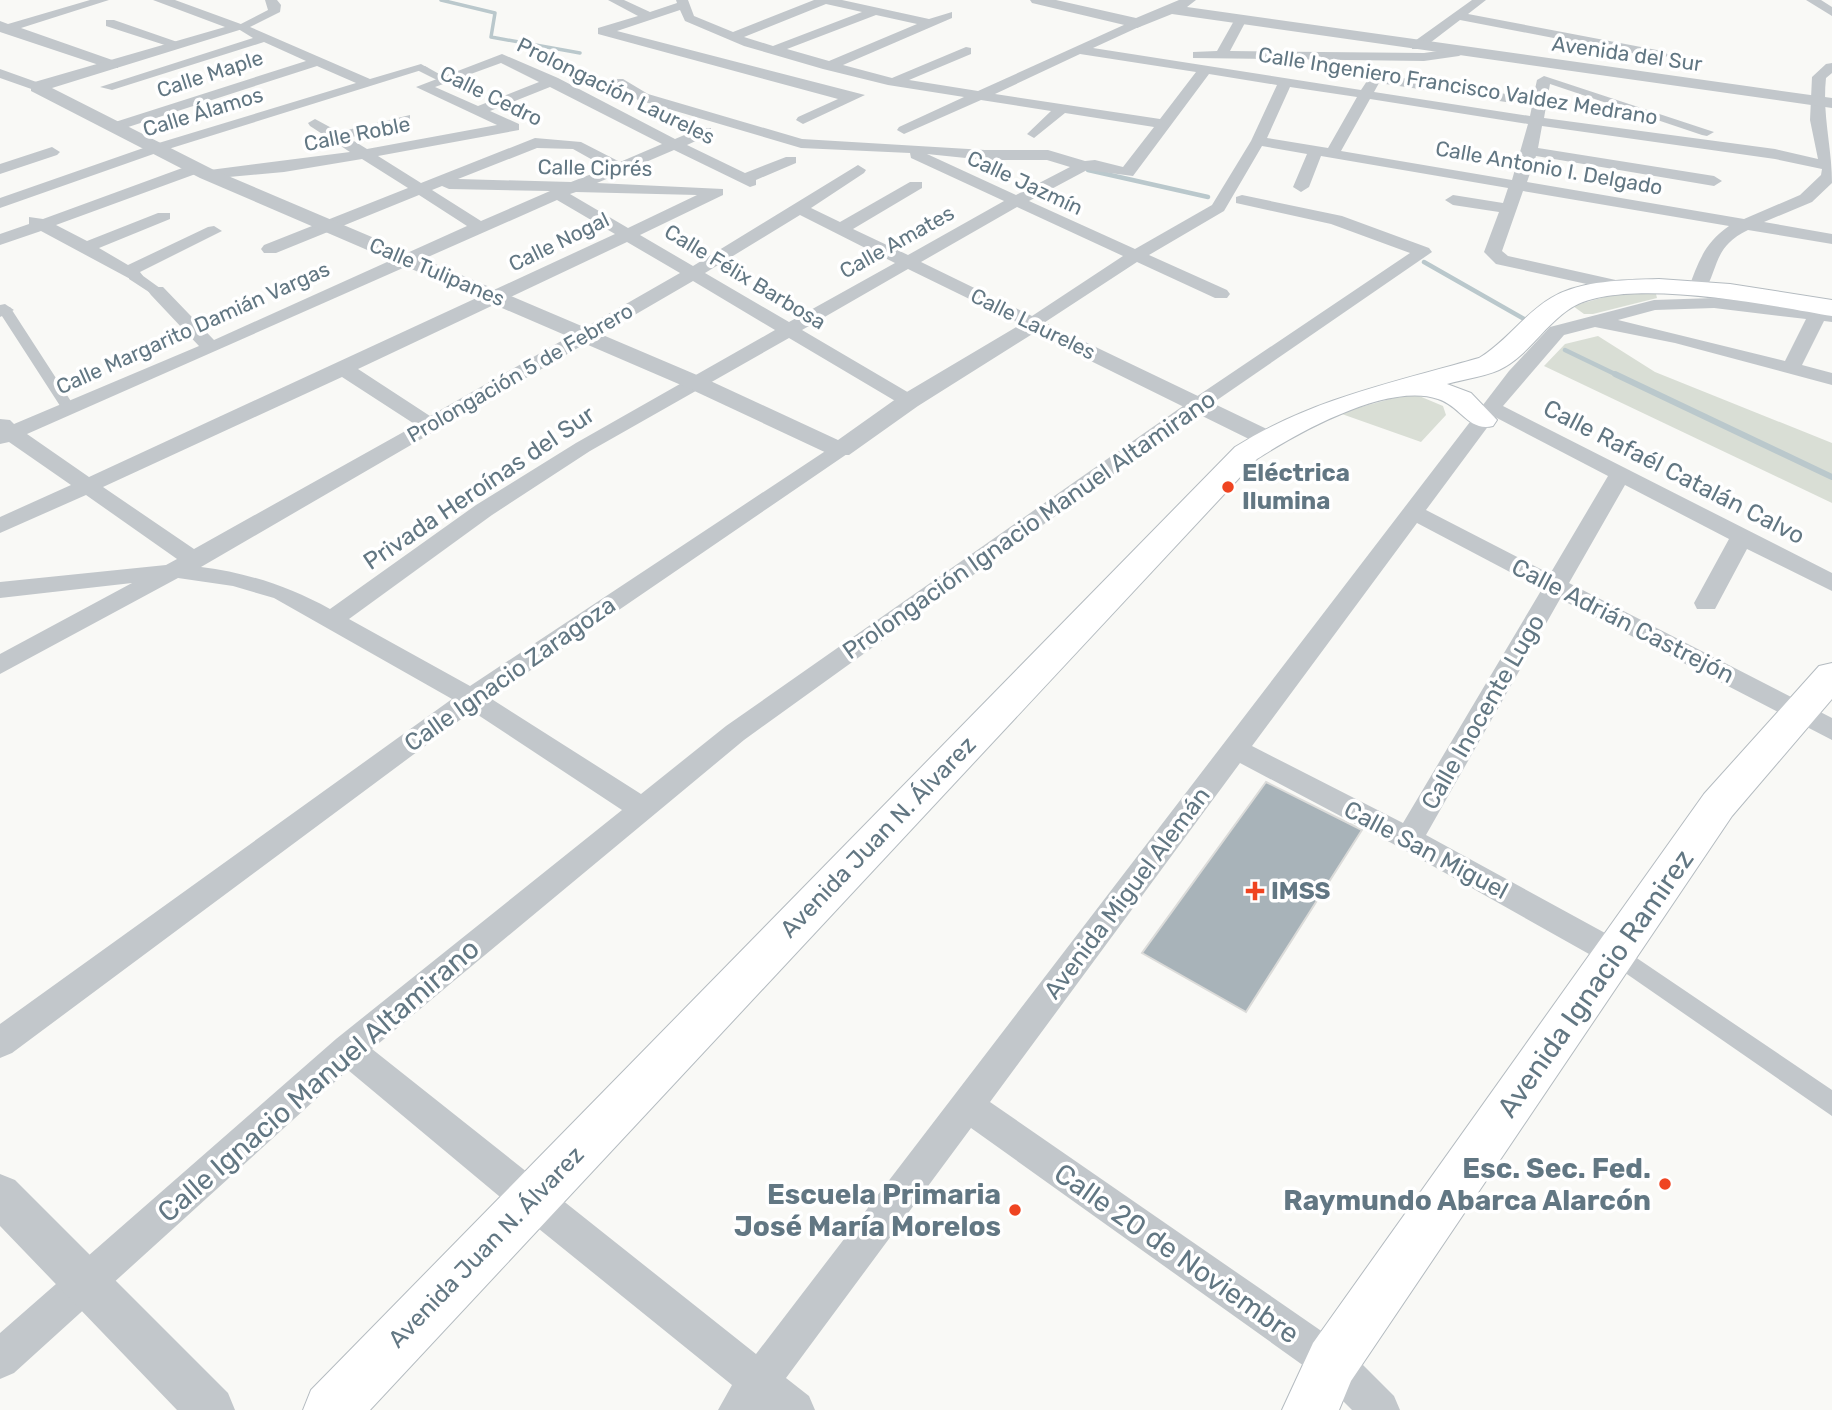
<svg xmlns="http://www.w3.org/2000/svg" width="1832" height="1410" viewBox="0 0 1832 1410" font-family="Rubik,sans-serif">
  <rect width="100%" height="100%" fill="#f9f9f6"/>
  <path fill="#d9ded5" d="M1648 292 1656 294 1657 298 1593 314H1584L1573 306 1608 296Z
    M1598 336 1655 372 1832 443V503L1544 366 1565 344Z
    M1412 393 1443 406 1446 415 1421 442 1339 413Z"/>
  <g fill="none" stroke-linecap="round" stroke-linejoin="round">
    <path stroke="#bac8cc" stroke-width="3.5" d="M441 0 495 13 491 37 580 53"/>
    <path stroke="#bac8cc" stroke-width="4.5" d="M1088 170 1208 197
      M1424 262 1526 320
      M1565 350 1619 376"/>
    <path stroke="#bac8cc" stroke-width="6" d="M1615 374 1832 477"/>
  </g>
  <path fill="#a8b3b9" stroke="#dbdbd9" stroke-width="2" d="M1266 782 1362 830 1246 1012 1142 953Z"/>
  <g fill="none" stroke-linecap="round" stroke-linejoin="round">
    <defs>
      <path id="secondary" d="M1659 279 1730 284 1832 300V316C1772 306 1618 274 1568 310 1543 327 1527 357 1499 370 1483 377 1464 379 1447 384L1471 393 1497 420 1493 426C1468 432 1461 406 1438 399 1388 382 1299 432 1257 459L370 1410H303L311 1390 1235 447C1311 399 1395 382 1479 358 1506 342 1525 313 1551 298 1581 280 1625 280 1659 279Z
        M1832 663V699L1732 816 1351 1381 1339 1410H1282L1313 1343 1704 794 1819 666Z"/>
    </defs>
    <use href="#secondary" stroke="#b4bbc0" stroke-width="2"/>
    <path fill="#c2c7cb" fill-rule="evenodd" d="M417 66H425L448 79 439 81 417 70Z
      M129 273H139L164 291 152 294 129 279Z
      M0 307H10L76 409 74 412H64L0 313Z
      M1616 944 1832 1090V1116L1608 961 1605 954 1608 947Z"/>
    <path fill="#c2c7cb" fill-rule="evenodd" d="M90 0H109L21 28 118 62V68H108L0 32V21L8 24Z
      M265 0H277L281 5 280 12 250 27 370 79 421 64 428 68 162 151 0 208V198L152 145 356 83 317 66 122 129H112V123L306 61 264 42 112 90 100 87 253 38 235 27 268 10Z
      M608 0H624L650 12 677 3 676 0H688L694 16 733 32 814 0H842L929 19 952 12V18L843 65 892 78 966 47 971 48V54L909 80 978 91 1137 19 1141 20V26L1093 48 1361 90 1371 75 1376 74 1533 98 1537 80 1544 76 1714 132 1707 136 1702 135 1550 84 1544 118 1775 149 1818 159 1810 120 1812 77 1826 64 1832 63V73L1826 78C1822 115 1832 147 1832 183L1812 202 1764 222 1832 234V244L1748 230C1713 247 1720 266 1703 294L1697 295 1688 290C1698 263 1704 243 1729 226L1523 191 1502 251 1508 256 1629 283 1632 287 1623 292 1496 264 1484 252 1499 212 1453 205 1445 200 1453 195 1503 203 1508 188 1321 156 1309 187 1301 192 1293 187 1307 154 1262 146 1224 211 1149 255 1227 290 1230 294 1227 298H1215L1137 262 1033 330 908 269 802 330 916 397 919 401 916 405H902L789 338 590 451 492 515 349 619 470 686 833 446H847L851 450 847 454 490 698 641 794 726 726 1190 401 1410 253 1331 224 1236 203V197L1242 195 1342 216 1429 248 1432 252 1204 409 744 740 372 1049 756 1354 1509 371 1550 327 1654 300 1714 298 1808 308 1811 302H1823L1827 310H1832V322L1824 321 1802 365 1832 373V385L1675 343 1595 327 1564 335 1503 406 1832 573V591L1747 549 1715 609H1697L1694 603 1729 539 1625 485 1569 583 1832 718V740L1560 599 1426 835 1627 945 1632 954 1627 963 1616 967 1605 963 1399 847 1240 763 990 1102 1346 1348 1394 1396 1400 1410H1352L1318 1376 971 1128 786 1378 809 1396 815 1410H718L732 1385 518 1212 348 1070 14 1373 0 1379V1333L336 1039 622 810 472 711 12 1053 0 1058V1024L452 699 274 598 233 586 178 578 0 674V654L132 583 0 598V582L166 565 177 559 86 495 0 533V517L71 485 9 442 0 444V419L10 420 14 424 199 346 151 295 148 291 151 287H163L214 340 467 226 419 195 276 253H264L261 249 264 245 408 188 362 159 284 172 207 179 201 177V172L56 225 87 241 158 213H170V219L99 248 128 265 208 227 214 226 222 231 140 272 143 276 134 281 41 231 0 245V234L29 224V217L43 219 196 163 201 165 202 171 350 152 310 126 308 123 315 119 339 132 410 115V121L349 138 367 149 497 125 416 87 502 54 558 78 675 139 701 128H711V134L687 145 745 173 786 157H796V163L756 180V185L750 187 674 150 597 183 723 189V195L640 235 693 266 858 165 866 170 864 173 811 208 840 222 910 182H922V188L853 229 908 255 1004 201 911 158 910 153 801 148 638 100 613 85V79H623L648 94 802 139 985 150H1048L1085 161 1095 160 1123 167 1154 127 1065 113 1034 138 1027 134 1051 111 981 100 904 134 897 130 899 127 964 97 888 85 823 69 744 46 685 21 680 10 617 31 865 95 803 124 796 120 798 117 838 99 598 34V28L638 16ZM826 4 862 12 773 46 744 37ZM876 15 917 24 829 61 787 49ZM1080 54 1196 72 1160 119 995 94ZM501 63 539 82 478 106 435 87ZM1209 74 1277 85 1251 141 1212 205 1135 249 1029 201 1087 170 1133 176ZM1379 83 1532 106 1530 116 1374 92ZM550 87 662 144 620 162 581 142 535 138 421 183 378 156 519 130V124L490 111ZM1290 87 1357 97 1328 148 1267 138ZM1370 99 1528 124 1512 180 1341 151ZM1542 126 1775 159 1822 169 1821 175 1800 195 1744 219 1527 182 1536 156 1714 186 1722 181 1714 176 1538 148ZM537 148 573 149 607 168 571 182 458 179ZM927 154 985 160H1047L1070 167 1016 195ZM442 186 449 189 550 191 481 221 432 190ZM576 192 697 195 628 228 570 194ZM557 200 615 234 89 477 27 434ZM1017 207 1123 256 1032 316 921 262ZM800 215 895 263 789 322 705 273ZM627 242 680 273 430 416 358 369ZM693 281 775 330 576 443 476 505 330 609C288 586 248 573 201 567ZM1714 308 1806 319 1785 361 1618 320 1655 310ZM342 377 416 425 194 549 103 487ZM1495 417 1608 476 1550 574 1426 510ZM1417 523 1542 589 1403 823 1252 746Z
      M1472 0H1486L1468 14 1662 51 1669 55 1662 59 1460 20 1422 49H1412V43Z
      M1806 0H1821L1832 7V16Z
      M1241 15 1247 19 1230 51 1424 53 1459 48 1466 52 1459 56 1424 61 1193 58V52L1217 51 1235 19Z
      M106 20H114L186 45 174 48 106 26Z
      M0 69 42 84 44 87 37 91 0 78Z
      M52 147 60 152 57 155 0 174V164Z
      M5 304 14 310 0 317V305Z"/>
    <path fill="#c2c7cb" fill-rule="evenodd" d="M153 0H175L249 27 52 88 214 170 704 378 838 440 900 396 1033 317 1275 433 1279 438 1275 443H1257L1034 333 918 406 849 455H831L688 388 200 178 31 91V83L225 27Z
      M1030 0H1056L1136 18 1179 0H1196L1187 7 1832 98V108L1172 14 1137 28 1032 3Z
      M0 1174 15 1180 228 1393 235 1410H177L0 1226Z"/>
    <use href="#secondary" fill="#fff" fill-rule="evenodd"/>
  </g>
  <g fill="#ef4421" stroke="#fff" stroke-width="2.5">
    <circle cx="1228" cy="487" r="7"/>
    <path d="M1251.5 880.5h7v7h7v7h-7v7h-7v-7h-7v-7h7z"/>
    <circle cx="1665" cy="1184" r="7"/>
    <circle cx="1015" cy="1210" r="7"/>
  </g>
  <g text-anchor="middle" stroke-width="7" stroke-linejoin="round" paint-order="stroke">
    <g font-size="21" fill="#627783" stroke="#fff">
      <text transform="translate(1627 54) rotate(8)" y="7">Avenida del Sur</text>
      <text transform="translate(210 74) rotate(-18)" y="7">Calle Maple</text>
      <text transform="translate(1458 86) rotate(9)" y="7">Calle Ingeniero Francisco Valdez Medrano</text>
      <text transform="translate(616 91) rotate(26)" y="7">Prolongación Laureles</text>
      <text transform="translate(491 96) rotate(26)" y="7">Calle Cedro</text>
      <text transform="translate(203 112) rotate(-17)" y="7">Calle Álamos</text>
      <text transform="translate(357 134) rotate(-11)" y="7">Calle Roble</text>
      <text transform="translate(595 168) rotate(1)" y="7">Calle Ciprés</text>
      <text transform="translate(1549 168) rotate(10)" y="7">Calle Antonio I. Delgado</text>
      <text transform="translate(1025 183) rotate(25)" y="7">Calle Jazmín</text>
      <text transform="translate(559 242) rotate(-26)" y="7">Calle Nogal</text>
      <text transform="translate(897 242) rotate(-29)" y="7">Calle Amates</text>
      <text transform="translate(437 272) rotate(23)" y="7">Calle Tulipanes</text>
      <text transform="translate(745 277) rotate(31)" y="7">Calle Félix Barbosa</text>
      <text transform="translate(1033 324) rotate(26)" y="7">Calle Laureles</text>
      <text transform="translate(193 328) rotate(-24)" y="7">Calle Margarito Damián Vargas</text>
      <text transform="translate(520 373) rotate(-30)" y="7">Prolongación 5 de Febrero</text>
    </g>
    <g font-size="24" fill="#627783" stroke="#fff">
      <text transform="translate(1674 472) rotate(27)" y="8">Calle Rafaél Catalán Calvo</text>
      <text transform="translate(479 488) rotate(-34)" y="8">Privada Heroínas del Sur</text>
      <text transform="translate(1029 525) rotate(-35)" y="8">Prolongación Ignacio Manuel Altamirano</text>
      <text transform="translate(1623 621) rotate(27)" y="8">Calle Adrián Castrejón</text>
      <text transform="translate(510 674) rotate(-35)" y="8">Calle Ignacio Zaragoza</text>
      <text transform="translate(1483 712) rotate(-60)" y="8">Calle Inocente Lugo</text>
      <text transform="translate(878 837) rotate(-46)" y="8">Avenida Juan N. Álvarez</text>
      <text transform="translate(1426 850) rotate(28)" y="8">Calle San Miguel</text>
      <text transform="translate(1127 893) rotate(-53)" y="8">Avenida Miguel Alemán</text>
      <text transform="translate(486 1247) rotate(-46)" y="8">Avenida Juan N. Álvarez</text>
    </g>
    <g font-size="24" font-weight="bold" fill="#627783" stroke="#fff" text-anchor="start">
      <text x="1242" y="481">Eléctrica<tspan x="1242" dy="28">Ilumina</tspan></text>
      <text x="1271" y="899">IMSS</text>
    </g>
    <g font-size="28" fill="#627783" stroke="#fff">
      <text transform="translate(1595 983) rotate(-55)" y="10">Avenida Ignacio Ramirez</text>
      <text transform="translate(318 1080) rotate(-41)" y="10">Calle Ignacio Manuel Altamirano</text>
      <text transform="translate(1177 1253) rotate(35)" y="10">Calle 20 de Noviembre</text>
    </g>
    <g font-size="28" font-weight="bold" fill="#627783" stroke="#fff" text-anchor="end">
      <text x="1651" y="1178">Esc. Sec. Fed.<tspan x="1651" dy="32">Raymundo Abarca Alarcón</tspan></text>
      <text x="1001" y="1204">Escuela Primaria<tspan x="1001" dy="32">José María Morelos</tspan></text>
    </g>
  </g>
</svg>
